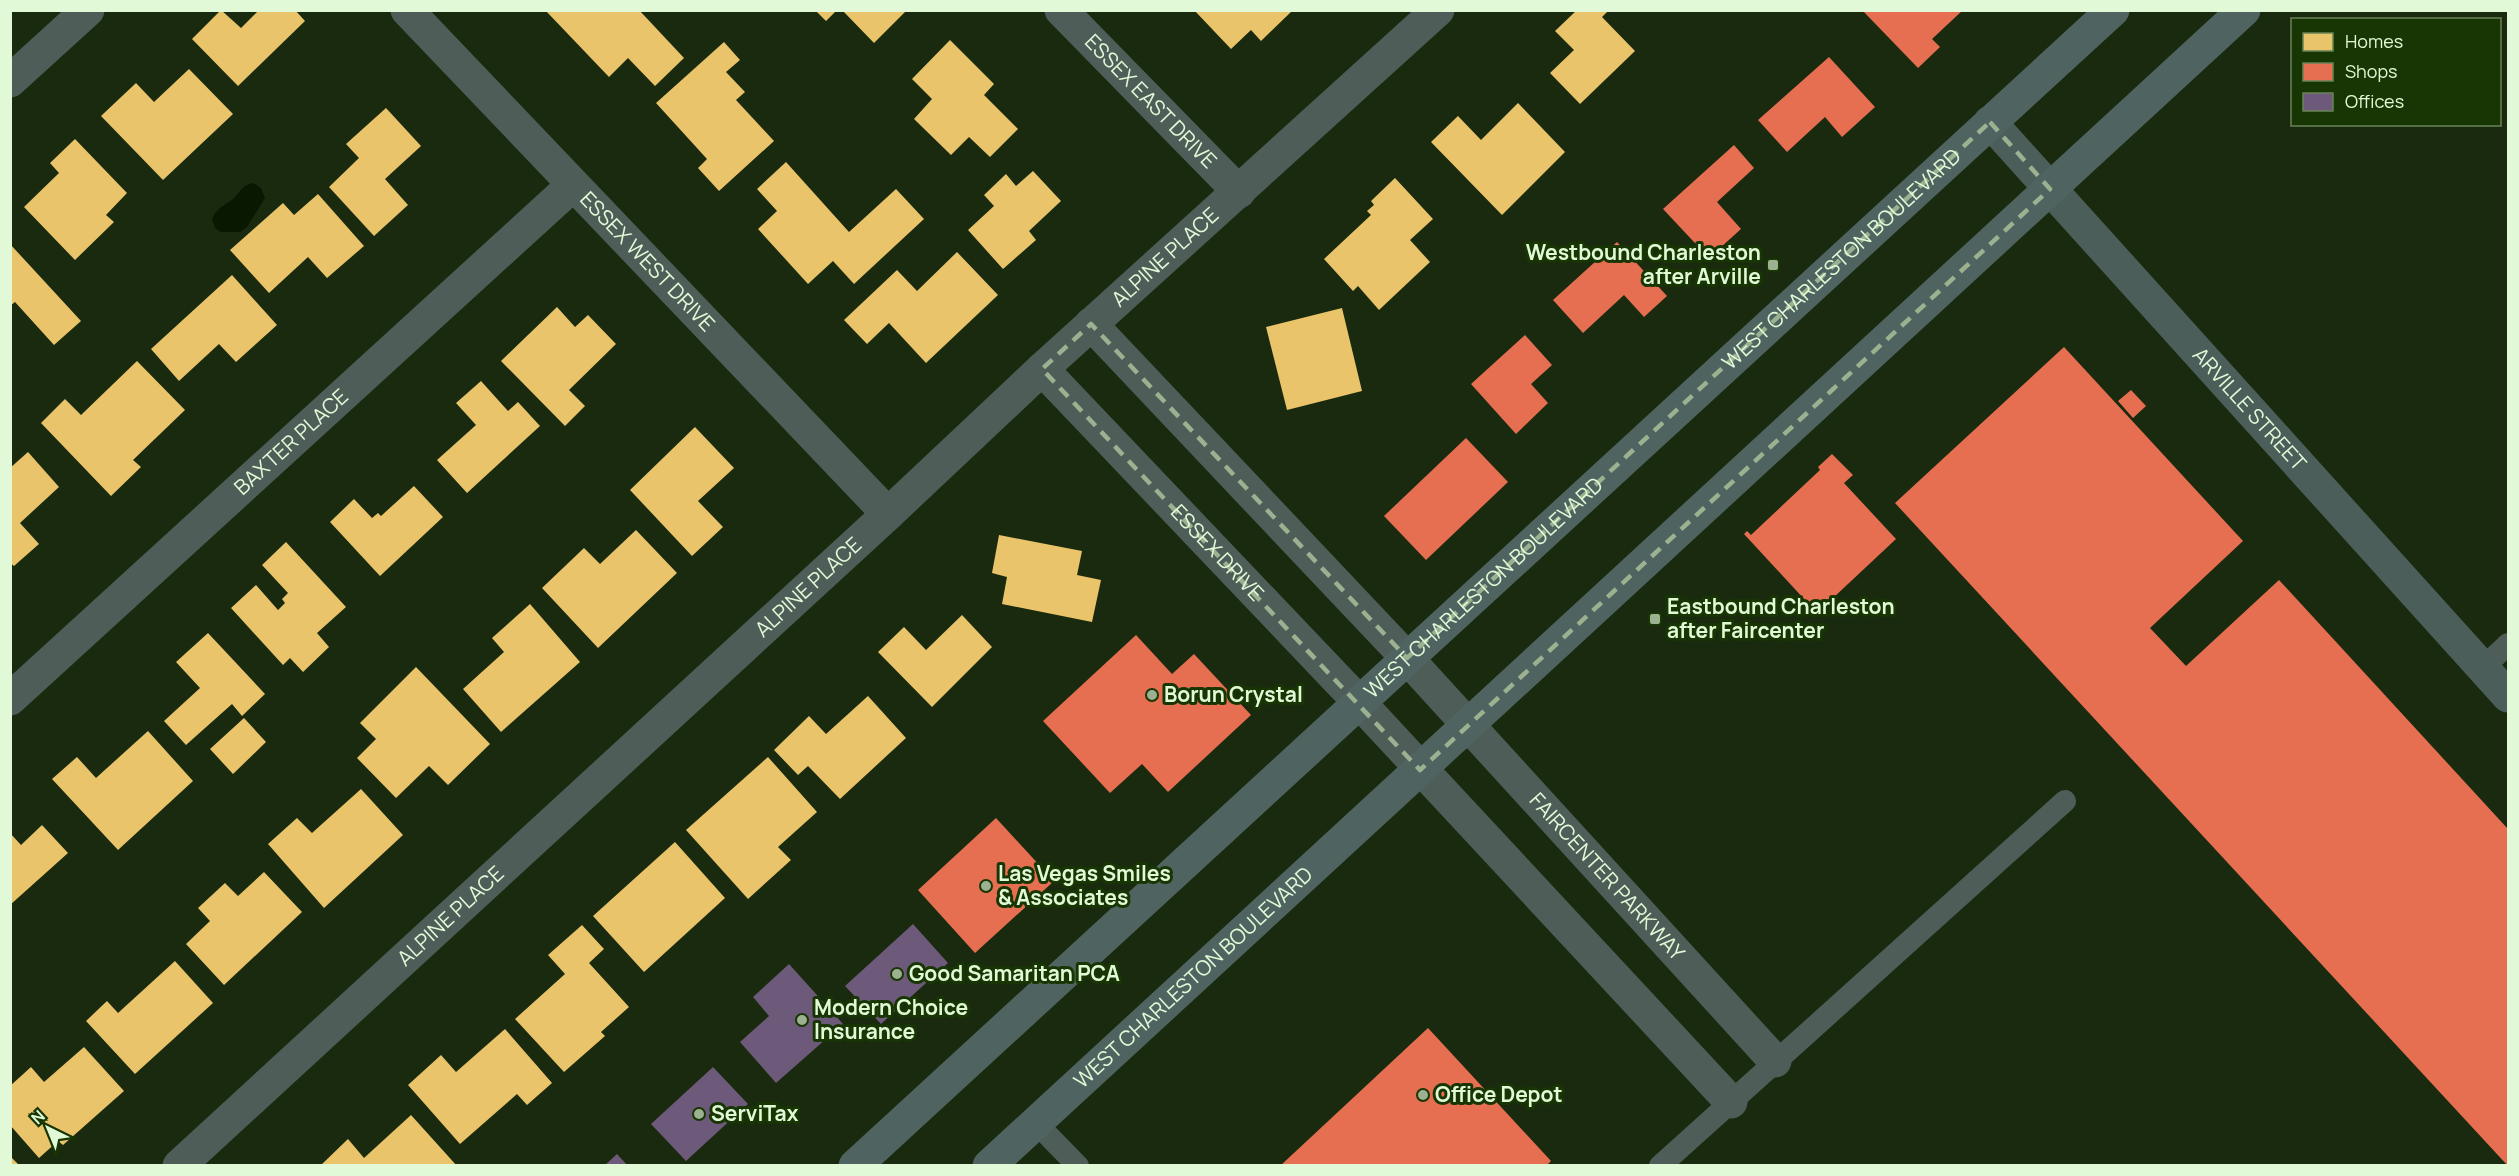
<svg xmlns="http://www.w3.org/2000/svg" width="2519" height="1176" viewBox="0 0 2519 1176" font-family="Manrope,sans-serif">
  <rect width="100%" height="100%" fill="#1a2a0f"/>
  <path fill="#081801" d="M253 183 261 188 265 198 247 227 240 232H221L215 228 212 219C217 207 225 206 234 198 241 191 242 185 253 183Z"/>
  <path fill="#e9c46a" d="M221 10 241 28 259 10H295L305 21 238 86 192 39Z
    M545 10H639L684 58 655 86 628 58 609 77Z
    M815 10H837L826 21Z
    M842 10H907L874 43Z
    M1194 10H1289L1291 12 1261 41 1251 30 1231 49Z
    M1577 10H1609L1602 17 1635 51 1580 104 1550 73 1574 50 1555 31Z
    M950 40 994 84 984 95 1018 129 990 157 969 137 951 155 914 119 932 99 912 79Z
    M724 42 740 60 726 72 745 92 736 100 774 141 719 191 698 168 707 159 656 103Z
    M189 69 233 114 163 180 101 116 136 83 154 102Z
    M1518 103 1565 152 1502 215 1431 142 1458 116 1481 140Z
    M386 108 421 146 385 179 408 205 374 236 329 187 359 158 346 144Z
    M75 139 127 193 106 215 114 222 75 260 24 207 59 173 50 163Z
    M786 162 849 232 896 189 924 219 854 284 833 261 808 284 758 229 777 211 757 189Z
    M1033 171 1061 201 1029 231 1036 240 1003 269 968 230 994 206 984 195 1006 174 1016 186Z
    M1395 178 1433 219 1410 240 1430 262 1379 310 1358 286 1353 291 1324 259 1371 215 1367 211 1374 205 1371 201Z
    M318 194 364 246 327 278 308 257 269 293 230 250 283 203 294 215Z
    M10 244 81 321 54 345 15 302 10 306Z
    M957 252 998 295 926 363 889 323 867 344 844 320 897 270 917 291Z
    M232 275 277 325 236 362 219 344 179 381 151 349Z
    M557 307 575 327 588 315 616 344 569 390 585 406 565 426 501 361Z
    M1342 308 1362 391 1287 410 1266 327Z
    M137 361 185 410 133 460 141 467 111 496 41 423 65 399 81 415Z
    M481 381 508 411 518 402 540 426 467 493 437 460 476 425 456 403Z
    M695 427 734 468 698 501 723 527 692 556 630 490Z
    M28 452 59 487 20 523 39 544 14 566 10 563V468Z
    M414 486 443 517 380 576 330 522 354 499 372 518 378 513 381 516Z
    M636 530 677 573 598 648 542 588 584 548 600 564Z
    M999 535 1082 551 1077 575 1101 580 1092 622 1002 604 1007 577 992 573Z
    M286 542 346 607 317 633 329 647 303 672 290 658 283 665 231 608 256 585 278 610 285 603 282 599 288 593 262 565Z
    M530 604 580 662 501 732 463 689 504 652 492 638Z
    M962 615 992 647 932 707 878 652 904 627 926 650Z
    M208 633 265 694 242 716 232 704 186 745 164 721 200 688 176 662Z
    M416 667 490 744 448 785 429 766 396 798 357 758 376 739 360 723Z
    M868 696 906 738 840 799 808 766 798 775 774 750 809 716 826 734Z
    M244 718 266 742 233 774 210 749Z
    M148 731 193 781 118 850 52 779 77 757 96 778Z
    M768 757 817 812 778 847 791 860 748 899 686 830Z
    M361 789 403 835 324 908 268 844 297 818 312 833Z
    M42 825 68 853 10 905V833L21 845Z
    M675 842 725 898 644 972 593 916Z
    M264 872 302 912 224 985 186 944 210 921 198 908 225 883 238 896Z
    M582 925 604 949 589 963 629 1007 601 1032 605 1036 564 1072 515 1019 565 974 548 955Z
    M175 961 213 1003 135 1074 86 1021 107 1001 118 1013Z
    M505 1029 552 1083 527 1105 517 1094 460 1144 408 1085 441 1055 456 1072Z
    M84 1047 124 1091 63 1145 58 1141 39 1158 10 1125V1086L31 1067 44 1082Z
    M411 1115 457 1166H320L348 1139 364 1158Z
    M10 1156 20 1166H10Z"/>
  <path fill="#e76f51" d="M1862 10H1963L1932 39 1940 47 1918 68Z
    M1829 57 1875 107 1842 137 1825 117 1787 152 1758 120Z
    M1734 145 1754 168 1717 202 1741 229 1709 258 1663 209Z
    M1617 242 1667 296 1644 317 1624 295 1583 333 1553 300Z
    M1525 335 1552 365 1531 384 1548 403 1516 434 1471 384Z
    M2064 347 2243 541 2150 628 2186 666 2279 580 2508 829V1166L1895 503Z
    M2131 390 2146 406 2133 418 2118 401Z
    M1466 438 1508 482 1426 560 1384 516Z
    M1832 454 1853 475 1844 483 1896 539 1817 613 1744 534 1747 531 1751 535 1820 470 1818 467Z
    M1136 635 1172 674 1194 654 1251 715 1168 792 1142 764 1110 793 1043 721Z
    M996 818 1054 881 975 953 918 890Z
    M1428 1028 1551 1161 1546 1166H1280Z"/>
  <path fill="#6d597a" d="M913 924 948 963 881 1024 845 986Z
    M789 964 843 1024 776 1083 740 1042 769 1016 753 997Z
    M713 1067 748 1104 686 1161 651 1124Z
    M617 1154 628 1166H604Z"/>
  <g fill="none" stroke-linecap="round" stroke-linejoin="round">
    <path stroke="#4e5d58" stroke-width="22" d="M2484 667 2508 644
      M1036 1123 1078 1166
      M1660 1166 2065 801"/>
    <g stroke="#4e5d58" stroke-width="33">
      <path id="s1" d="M407 10 888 514"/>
      <path id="s2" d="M1061 10 1239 192"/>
      <path d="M10 81 88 10"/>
      <path id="s3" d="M1091 324 1407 658 1775 1061"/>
      <path id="s4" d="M1042 369 1359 702 1731 1102"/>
      <path id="s5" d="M10 699 573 185"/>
      <path id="s6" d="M179 1166 888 514 1042 369 1438 10"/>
    </g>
    <path stroke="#4b5e5a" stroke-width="33" id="s7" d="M1990 122 2508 696"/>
    <g stroke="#4f6460" stroke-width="33">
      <path id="s8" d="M855 1166 2113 10"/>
      <path id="s9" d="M989 1166 2244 10"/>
    </g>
  </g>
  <path fill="none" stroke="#9bb190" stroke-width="4.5" stroke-dasharray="12 8" stroke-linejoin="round" d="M1990 122 2050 189 1420 770 1042 369 1091 324 1407 658Z"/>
  <g fill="#9bb190" stroke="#183603" stroke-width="2">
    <rect x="1767" y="259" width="12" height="12" rx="3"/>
    <rect x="1649" y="613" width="12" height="12" rx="3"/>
    <circle cx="1152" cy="695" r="6"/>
    <circle cx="986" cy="886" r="6"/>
    <circle cx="897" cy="974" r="6"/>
    <circle cx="802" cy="1020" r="6"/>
    <circle cx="1423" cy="1095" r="6"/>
    <circle cx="699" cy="1114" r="6"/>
  </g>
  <g text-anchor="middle" stroke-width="6" stroke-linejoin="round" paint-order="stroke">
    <g font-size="21" fill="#e1f9d6" stroke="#183603">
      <text dy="7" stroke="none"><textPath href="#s2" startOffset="128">ESSEX EAST DRIVE</textPath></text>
      <text dy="7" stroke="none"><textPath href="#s6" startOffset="1341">ALPINE PLACE</textPath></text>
      <text dy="7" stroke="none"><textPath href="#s8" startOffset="1340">WEST CHARLESTON BOULEVARD</textPath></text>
      <text dy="7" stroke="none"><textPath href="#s1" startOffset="348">ESSEX WEST DRIVE</textPath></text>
      <text dy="7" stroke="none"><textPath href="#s7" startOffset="387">ARVILLE STREET</textPath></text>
      <text dy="7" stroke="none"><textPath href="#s5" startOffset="381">BAXTER PLACE</textPath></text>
      <text dy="7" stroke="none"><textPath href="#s4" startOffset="254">ESSEX DRIVE</textPath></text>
      <text dy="7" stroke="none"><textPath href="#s6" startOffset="855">ALPINE PLACE</textPath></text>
      <text dy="7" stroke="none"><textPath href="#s8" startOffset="854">WEST CHARLESTON BOULEVARD</textPath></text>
      <text dy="7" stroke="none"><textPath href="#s3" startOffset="756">FAIRCENTER PARKWAY</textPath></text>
      <text dy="7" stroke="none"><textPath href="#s6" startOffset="369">ALPINE PLACE</textPath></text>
      <text dy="7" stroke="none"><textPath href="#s9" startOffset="278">WEST CHARLESTON BOULEVARD</textPath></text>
    </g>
    <g font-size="21" font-weight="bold" fill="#e1f9d6" stroke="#183603" text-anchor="start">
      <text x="1761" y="260" text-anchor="end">Westbound Charleston<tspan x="1761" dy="24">after Arville</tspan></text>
      <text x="1667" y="614">Eastbound Charleston<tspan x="1667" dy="24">after Faircenter</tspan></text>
      <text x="1164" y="702">Borun Crystal</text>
      <text x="998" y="881">Las Vegas Smiles<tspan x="998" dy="24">&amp; Associates</tspan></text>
      <text x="909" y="981">Good Samaritan PCA</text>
      <text x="814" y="1015">Modern Choice<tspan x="814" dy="24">Insurance</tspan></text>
      <text x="1435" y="1102">Office Depot</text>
      <text x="711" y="1121">ServiTax</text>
    </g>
  </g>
  <rect width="2519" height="1176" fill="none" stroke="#e1f9d6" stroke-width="24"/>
  <rect x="2291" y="18" width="210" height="108" fill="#183603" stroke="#688457" stroke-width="1.5"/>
  <rect x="2303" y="33" width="30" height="18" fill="#e9c46a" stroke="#688457" stroke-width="1.5"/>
  <text x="2345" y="48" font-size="18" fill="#e1f9d6">Homes</text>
  <rect x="2303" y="63" width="30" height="18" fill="#e76f51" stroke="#688457" stroke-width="1.5"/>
  <text x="2345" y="78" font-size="18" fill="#e1f9d6">Shops</text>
  <rect x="2303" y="93" width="30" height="18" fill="#6d597a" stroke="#688457" stroke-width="1.5"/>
  <text x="2345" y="108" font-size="18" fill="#e1f9d6">Offices</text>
  <g transform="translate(48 1128) rotate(317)" stroke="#183603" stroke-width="4.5" paint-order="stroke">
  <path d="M0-4.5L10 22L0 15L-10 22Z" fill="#e1f9d6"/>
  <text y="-9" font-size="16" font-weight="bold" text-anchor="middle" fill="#e1f9d6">N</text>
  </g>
</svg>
